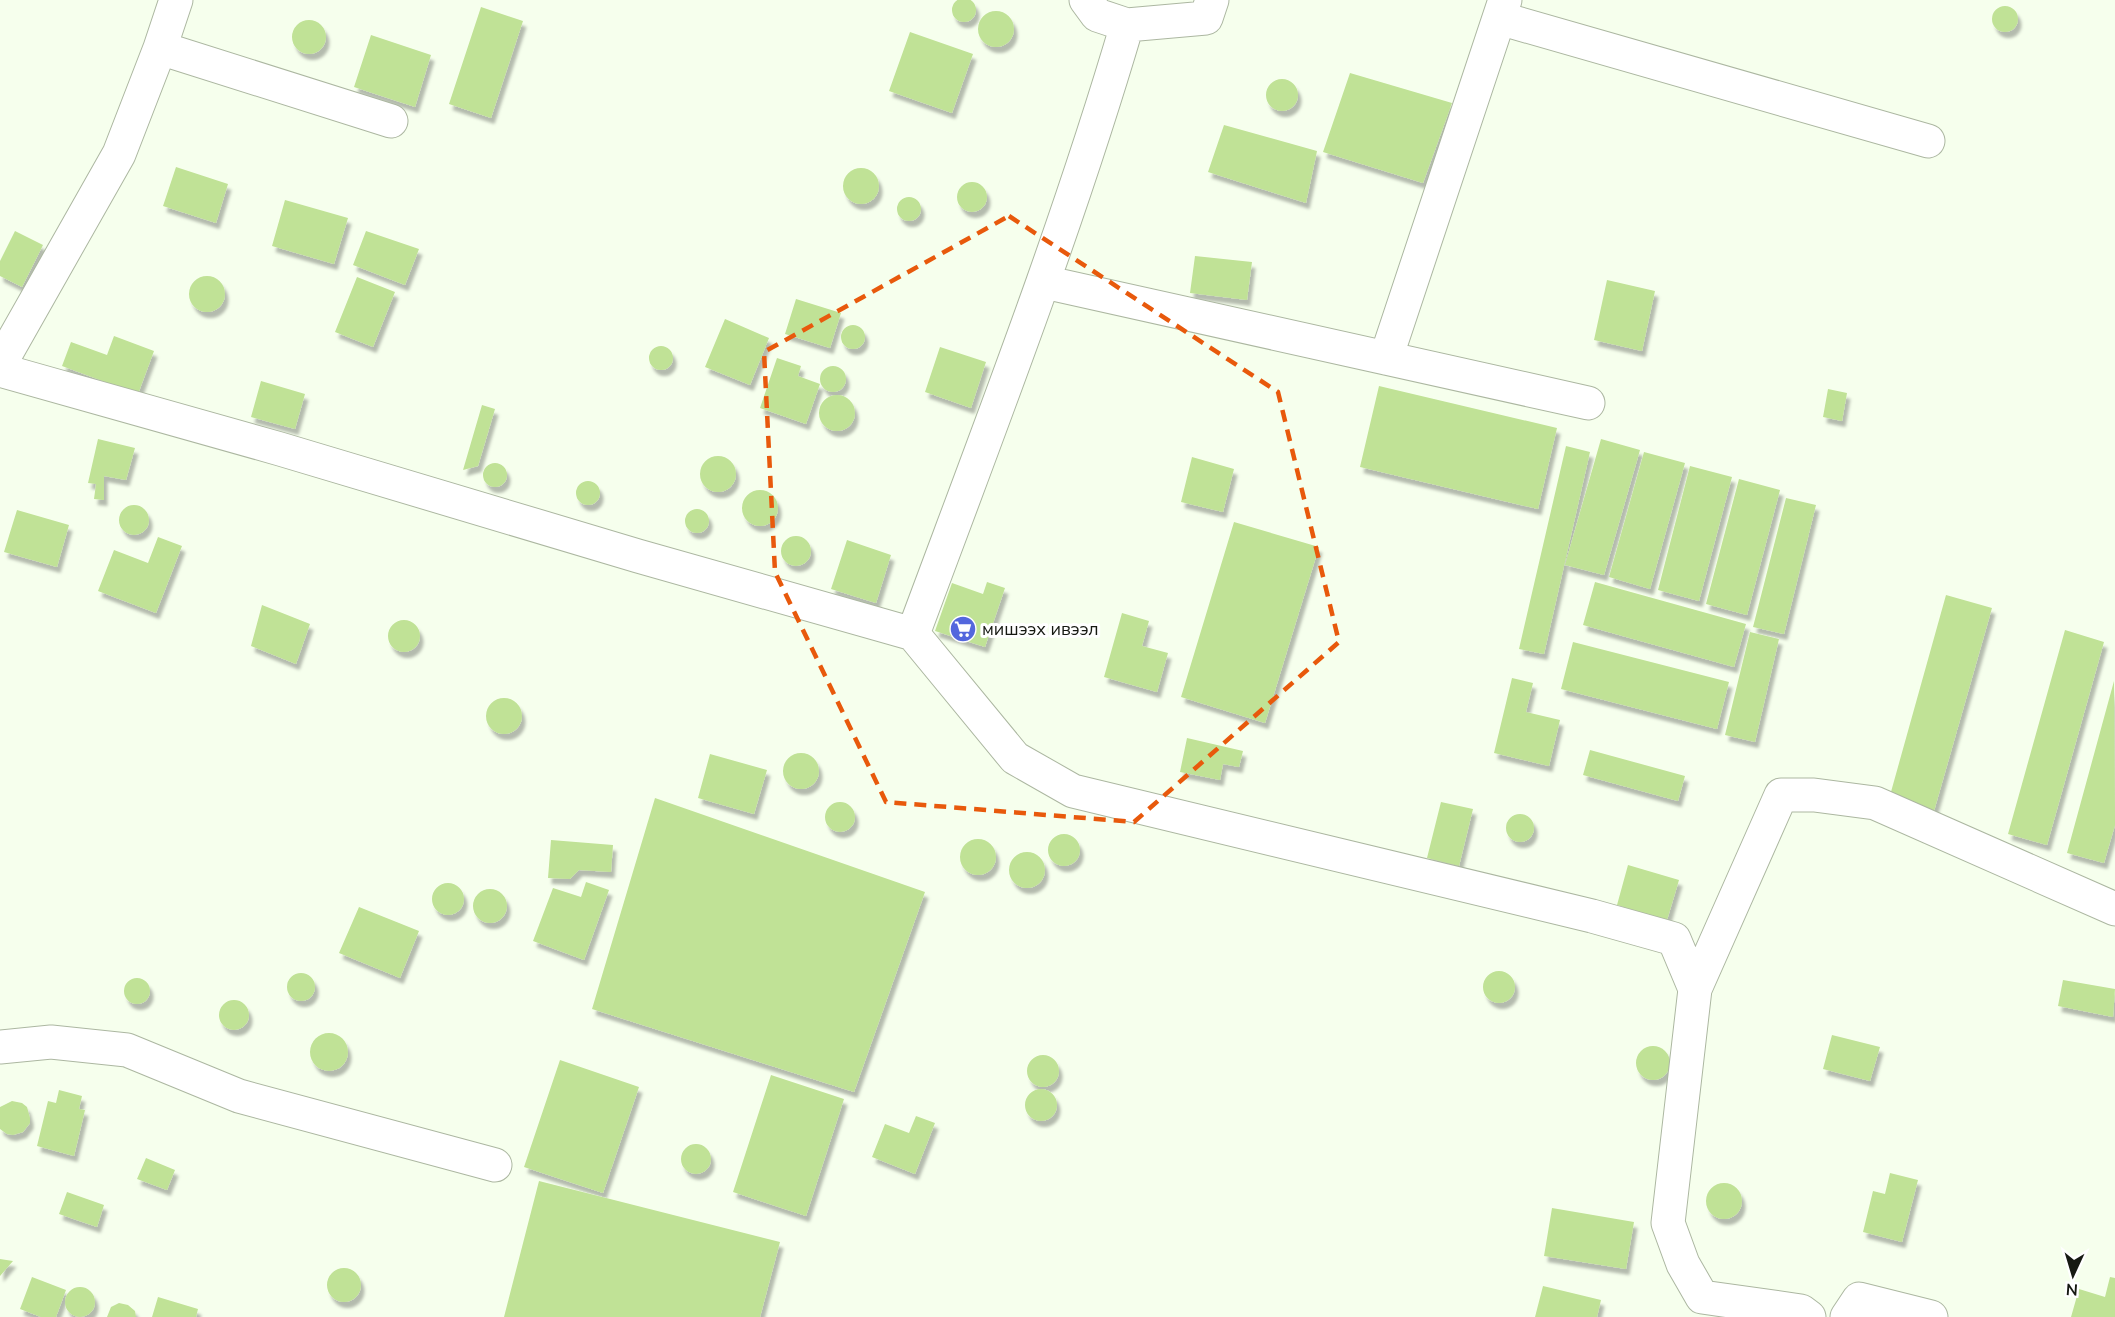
<svg xmlns="http://www.w3.org/2000/svg" width="2115" height="1317" viewBox="0 0 2115 1317" font-family="'Nunito Sans',sans-serif">
  <defs>
    <filter id="shadow"><feDropShadow dx="3.5" dy="6" stdDeviation="1.5" flood-color="#0004"/></filter>
  </defs>
  <rect width="100%" height="100%" fill="#f6ffed"/>
  <path fill="#c0e296" filter="url(#shadow)" d="M952 10a12 12 0 1 1 24 0a12 12 0 1 1-24 0Z
    M1992 19a13 13 0 1 1 26 0a13 13 0 1 1-26 0Z
    M481 7 523 21 491 118 449 104Z
    M978 29a18 18 0 1 1 36 0a18 18 0 1 1-36 0Z
    M292 37a17 17 0 1 1 34 0a17 17 0 1 1-34 0Z
    M910 32 973 54 952 113 889 91Z
    M371 35 431 55 415 107 354 87Z
    M1350 73 1452 103 1423 183 1323 152Z
    M1266 95a16 16 0 1 1 32 0a16 16 0 1 1-32 0Z
    M1224 125 1317 151 1306 203 1208 172Z
    M176 167 228 184 216 223 163 206Z
    M843 186a18 18 0 1 1 36 0a18 18 0 1 1-36 0Z
    M957 197a15 15 0 1 1 30 0a15 15 0 1 1-30 0Z
    M897 209a12 12 0 1 1 24 0a12 12 0 1 1-24 0Z
    M285 200 348 218 334 264 272 246Z
    M15 231 43 245 22 287 0 276V261Z
    M366 231 419 249 405 285 353 265Z
    M1195 256 1252 262 1247 300 1190 293Z
    M189 294a18 18 0 1 1 36 0a18 18 0 1 1-36 0Z
    M357 277 395 292 373 347 335 332Z
    M1607 280 1655 291 1642 351 1594 340Z
    M796 299 841 313 830 348 785 334Z
    M725 319 769 338 750 385 705 367Z
    M841 337a12 12 0 1 1 24 0a12 12 0 1 1-24 0Z
    M114 336 154 351 138 394 62 366 71 342 107 355Z
    M649 358a12 12 0 1 1 24 0a12 12 0 1 1-24 0Z
    M940 347 986 362 971 408 925 392Z
    M777 358 801 366 798 376 820 384 806 424 760 408Z
    M820 379a13 13 0 1 1 26 0a13 13 0 1 1-26 0Z
    M261 381 305 394 295 429 251 417Z
    M1379 386 1557 428 1538 509 1360 467Z
    M1828 389 1847 393 1842 421 1823 417Z
    M819 413a18 18 0 1 1 36 0a18 18 0 1 1-36 0Z
    M482 405 495 409 478 466 463 470Z
    M98 439 135 448 126 480 104 476V500L94 499 96 484 88 483Z
    M1601 439 1640 450 1604 575 1565 565Z
    M1566 446 1590 452 1544 654 1519 649Z
    M1644 452 1685 463 1650 589 1609 577Z
    M700 474a18 18 0 1 1 36 0a18 18 0 1 1-36 0Z
    M1192 457 1234 469 1223 512 1181 502Z
    M483 475a12 12 0 1 1 24 0a12 12 0 1 1-24 0Z
    M1690 466 1732 477 1699 601 1658 590Z
    M1739 479 1780 490 1747 615 1706 604Z
    M576 493a12 12 0 1 1 24 0a12 12 0 1 1-24 0Z
    M742 508a18 18 0 1 1 36 0a18 18 0 1 1-36 0Z
    M1786 498 1816 505 1784 634 1753 627Z
    M119 520a15 15 0 1 1 30 0a15 15 0 1 1-30 0Z
    M685 521a12 12 0 1 1 24 0a12 12 0 1 1-24 0Z
    M17 510 69 525 57 567 4 552Z
    M1234 522 1319 547 1265 723 1181 697Z
    M781 551a15 15 0 1 1 30 0a15 15 0 1 1-30 0Z
    M158 537 182 546 156 613 98 591 114 550 148 563Z
    M847 540 891 555 876 603 831 589Z
    M987 582 1005 588 985 647 935 631 952 583 983 594Z
    M1595 582 1746 624 1734 667 1583 625Z
    M1946 595 1992 608 1934 811 1889 799Z
    M262 605 310 624 296 664 251 646Z
    M1122 613 1149 621 1142 646 1168 653 1157 692 1104 677Z
    M388 636a16 16 0 1 1 32 0a16 16 0 1 1-32 0Z
    M2065 630 2104 642 2047 845 2008 834Z
    M1750 632 1779 639 1755 742 1725 735Z
    M1573 642 1729 682 1717 729 1561 689Z
    M1512 678 1533 683 1526 712 1560 720 1549 766 1494 753Z
    M2114 681 2115 825 2104 863 2067 853Z
    M486 716a18 18 0 1 1 36 0a18 18 0 1 1-36 0Z
    M1187 738 1243 751 1239 767 1223 764 1220 780 1180 772Z
    M1590 750 1685 776 1678 801 1583 775Z
    M783 771a18 18 0 1 1 36 0a18 18 0 1 1-36 0Z
    M710 754 767 770 754 814 698 798Z
    M655 798 925 892 854 1092 592 1009Z
    M1441 802 1473 809 1459 866 1427 858Z
    M825 817a15 15 0 1 1 30 0a15 15 0 1 1-30 0Z
    M1506 828a14 14 0 1 1 28 0a14 14 0 1 1-28 0Z
    M1048 850a16 16 0 1 1 32 0a16 16 0 1 1-32 0Z
    M960 857a18 18 0 1 1 36 0a18 18 0 1 1-36 0Z
    M551 840 613 845 611 872 579 870 570 879 548 878Z
    M1009 870a18 18 0 1 1 36 0a18 18 0 1 1-36 0Z
    M1628 865 1679 880 1667 920 1617 905Z
    M586 882 609 890 584 960 533 941 553 888 581 897Z
    M432 899a16 16 0 1 1 32 0a16 16 0 1 1-32 0Z
    M473 906a17 17 0 1 1 34 0a17 17 0 1 1-34 0Z
    M359 907 419 931 400 978 339 953Z
    M1483 987a16 16 0 1 1 32 0a16 16 0 1 1-32 0Z
    M287 987a14 14 0 1 1 28 0a14 14 0 1 1-28 0Z
    M124 991a13 13 0 1 1 26 0a13 13 0 1 1-26 0Z
    M2063 980 2115 989 2113 1017 2058 1006Z
    M219 1015a15 15 0 1 1 30 0a15 15 0 1 1-30 0Z
    M310 1052a19 19 0 1 1 38 0a19 19 0 1 1-38 0Z
    M1832 1035 1880 1047 1870 1081 1823 1069Z
    M1636 1063a17 17 0 1 1 34 0a17 17 0 1 1-34 0Z
    M1027 1071a16 16 0 1 1 32 0a16 16 0 1 1-32 0Z
    M560 1060 639 1087 603 1193 524 1167Z
    M771 1075 844 1099 806 1216 733 1192Z
    M1025 1105a16 16 0 1 1 32 0a16 16 0 1 1-32 0Z
    M59 1090 82 1096 79 1109 85 1110 74 1156 37 1146 48 1101 56 1103Z
    M12 1101 22 1103 27 1107 30 1118V1123L23 1132 13 1135 7 1134 0 1129V1107Z
    M916 1116 935 1123 915 1174 872 1157 885 1124 909 1133Z
    M681 1159a15 15 0 1 1 30 0a15 15 0 1 1-30 0Z
    M146 1158 175 1170 167 1190 137 1179Z
    M1890 1173 1918 1180 1902 1242 1863 1232 1873 1191 1885 1194Z
    M539 1181 780 1242 760 1317H504Z
    M1706 1201a18 18 0 1 1 36 0a18 18 0 1 1-36 0Z
    M67 1192 104 1205 97 1227 59 1214Z
    M1552 1208 1634 1222 1626 1269 1544 1256Z
    M0 1259 13 1261 0 1276Z
    M327 1285a17 17 0 1 1 34 0a17 17 0 1 1-34 0Z
    M32 1277 66 1290 56 1317H41L20 1309Z
    M2110 1277 2115 1278V1317H2071L2079 1289 2105 1297Z
    M1543 1286 1601 1300 1597 1317H1535Z
    M65 1302a15 15 0 1 1 30 0a15 15 0 1 1-30 0Z
    M158 1297 198 1309 196 1317H152Z
    M119 1303 128 1305 135 1311 136 1317H107L111 1307Z"/>
  <g fill="none" stroke-linecap="round" stroke-linejoin="round">
    <defs>
      <path id="minor" d="M1499 18 1928 141
        M1127 25 1206 18 1212 0
        M160 48 391 121
        M1044 282 1588 403
        M1386 358 1505 0
        M0 364 119 154 160 48 176 0
        M0 370 280 449 638 556 913 634 1015 758 1073 791 1592 916 1674 939 1695 989 1668 1223 1683 1264 1702 1297 1801 1311 1809 1317
        M913 634C988 432 1066 232 1127 25L1097 15 1086 0
        M1695 989 1781 795H1814L1875 803 2115 909
        M0 1047 51 1042 127 1050 239 1096 495 1165
        M1847 1317 1859 1299 1931 1317"/>
    </defs>
    <use href="#minor" stroke="#acb7a1" stroke-width="35"/>
    <use href="#minor" stroke="#fff" stroke-width="33"/>
  </g>
  <path fill="none" stroke="#e8590c" stroke-width="4.5" stroke-dasharray="12 8" stroke-linejoin="round" d="M1009 216 1278 392 1339 642 1134 822 886 802 775 572 764 352Z"/>
  <defs>
    <symbol id="supermarket-disc" viewBox="-11 -11 22 22"><circle r="9.5" fill="#5367dd" stroke="#fff"/><path d="M-6-5.5h2.5l.6 2H6L4.5 2H-2.5L-4.4-4H-6ZM-1.5 3.2a1.3 1.3 0 1 0 .1 0ZM3 3.2a1.3 1.3 0 1 0 .1 0Z" fill="#fff"/></symbol>
  </defs>
  <g fill-rule="evenodd">
    <use href="#supermarket-disc" x="948" y="614" width="30" height="30"/>
  </g>
  <g text-anchor="middle" stroke-width="6" stroke-linejoin="round" paint-order="stroke">
    <g font-size="18" fill="#161912" stroke="#fff" text-anchor="start">
      <text x="982" y="635">мишээх ивээл</text>
    </g>
  </g>
  <g transform="translate(2073 1275) rotate(184)" stroke="#ffffff" stroke-width="4.5" paint-order="stroke">
  <path d="M0-4.5L10 22L0 15L-10 22Z" fill="#161912"/>
  <text y="-9" font-size="16" font-weight="bold" text-anchor="middle" fill="#161912">N</text>
  </g>
</svg>
